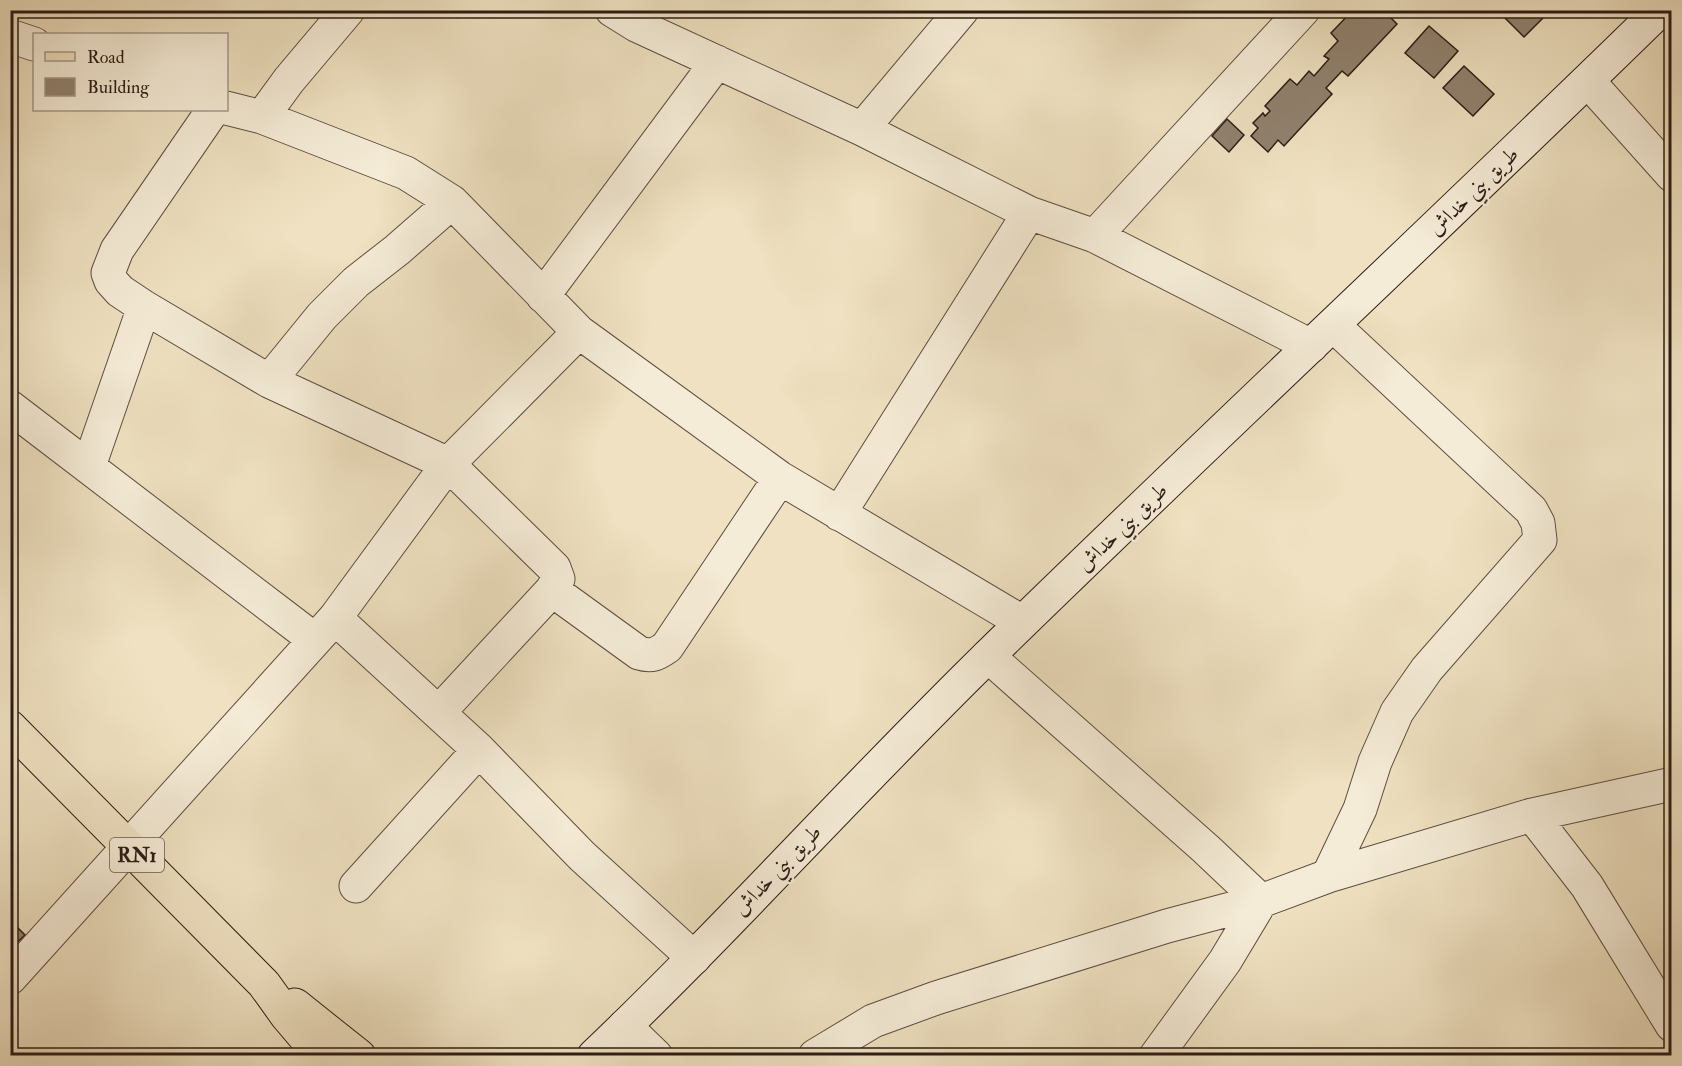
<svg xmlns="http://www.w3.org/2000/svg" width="1682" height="1066" viewBox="0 0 1682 1066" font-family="'IM FELL Double Pica',Amiri,serif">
  <rect width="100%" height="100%" fill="#efe1c1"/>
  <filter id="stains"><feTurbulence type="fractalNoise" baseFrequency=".00333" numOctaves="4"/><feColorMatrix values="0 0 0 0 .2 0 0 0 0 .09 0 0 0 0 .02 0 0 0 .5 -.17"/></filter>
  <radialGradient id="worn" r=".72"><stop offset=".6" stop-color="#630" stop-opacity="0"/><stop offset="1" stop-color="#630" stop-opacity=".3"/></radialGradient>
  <path fill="#91826f" stroke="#2c1c16" stroke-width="1.5" d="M1367 10H1396L1390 17 1397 24 1348 76 1342 71 1326 88 1332 94 1284 146 1278 140 1268 152 1251 136 1258 128 1253 123 1263 113 1265 116 1270 111 1265 106 1290 79 1297 85 1309 71 1314 76 1329 59 1324 56 1338 41 1331 33 1352 11 1360 18Z
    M1497 10H1551L1524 37Z
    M1429 26 1458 51 1434 78 1405 53Z
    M1464 66 1494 94 1473 116 1443 88Z
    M1227 119 1244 135 1229 152 1212 136Z
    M10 920 25 935 10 949Z"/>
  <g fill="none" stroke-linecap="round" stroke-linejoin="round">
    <defs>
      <path id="minor" d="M612 10 636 25 862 129 1029 213 1095 236 1311 346
        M10 36 34 44
        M1588 81 1672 175
        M226 108 262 117 406 173 452 202 579 332 780 478 1022 622
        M213 110 117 250 108 273 111 281 120 291 144 307 269 381 448 464 554 568 558 579 552 590 439 712
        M262 117 289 80 348 10
        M862 129 962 10
        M1095 236 1303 10
        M543 296 717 62
        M269 381 322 316 356 282 397 250 452 202
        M10 407 315 640
        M89 466 144 307
        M839 514 1029 213
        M552 590 639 653C652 657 657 654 667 647L780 478
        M335 618 479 750 582 856 694 958
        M988 656 1206 849 1261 901 1225 961 1156 1056
        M1532 815 1587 886 1672 1025
        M1328 876 1360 809 1375 762 1397 712 1427 669 1540 540 1538 523 1531 510 1333 325
        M356 886 479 750
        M10 978 335 618 448 464 579 332
        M625 1026 656 1056
        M815 1056 873 1021 936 998 1167 926 1261 901 1328 876 1532 815 1672 784"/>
      <path id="secondary" d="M594 1056C730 926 855 786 989 655 1211 438 1438 227 1660 10"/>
      <path id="primary" d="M10 727 264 984 287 1016 321 1056
        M295 1005 359 1056"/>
    </defs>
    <use href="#minor" stroke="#5d4d41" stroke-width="35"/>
    <use href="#secondary" stroke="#2c1c16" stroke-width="35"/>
    <use href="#primary" stroke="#2c1c16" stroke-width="35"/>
    <use href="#minor" stroke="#f5ecd7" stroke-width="33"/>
    <use href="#secondary" stroke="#f5ecd7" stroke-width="33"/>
    <use href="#primary" stroke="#efe1c1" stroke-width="33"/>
  </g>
  <g text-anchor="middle" stroke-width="4.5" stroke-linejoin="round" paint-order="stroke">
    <rect fill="#f5ecd7" stroke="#685a50" stroke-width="1.5" x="110" y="838" width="54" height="34" rx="4.5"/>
    <g font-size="20" font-weight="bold" fill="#2c1c16">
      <text x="137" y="862">RN1</text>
    </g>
    <g font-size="21" fill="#2c1c16" stroke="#f5ecd7">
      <text transform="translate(1473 191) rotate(-44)" y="7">طريق بني خداش</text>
      <text transform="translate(1122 527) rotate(-44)" y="7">طريق بني خداش</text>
      <text transform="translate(777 870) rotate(-46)" y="7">طريق بني خداش</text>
    </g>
  </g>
  <rect width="1682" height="1066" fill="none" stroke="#efe1c1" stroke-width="36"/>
  <rect x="12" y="12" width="1658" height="1042" fill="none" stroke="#2c1c16" stroke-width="3"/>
  <rect x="18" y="18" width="1646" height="1030" fill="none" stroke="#2c1c16" stroke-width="1.5"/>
  <rect x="33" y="33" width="195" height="78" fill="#f5ecd7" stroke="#a5998a" stroke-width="1.5"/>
  <rect x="45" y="52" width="30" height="9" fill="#efe1c1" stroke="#a5998a" stroke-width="1.5"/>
  <text x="87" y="63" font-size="18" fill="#2c1c16">Road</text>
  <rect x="45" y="78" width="30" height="18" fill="#91826f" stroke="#a5998a" stroke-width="1.5"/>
  <text x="87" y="93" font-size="18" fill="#2c1c16">Building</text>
  <rect width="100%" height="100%" filter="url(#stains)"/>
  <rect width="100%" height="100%" fill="url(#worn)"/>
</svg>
